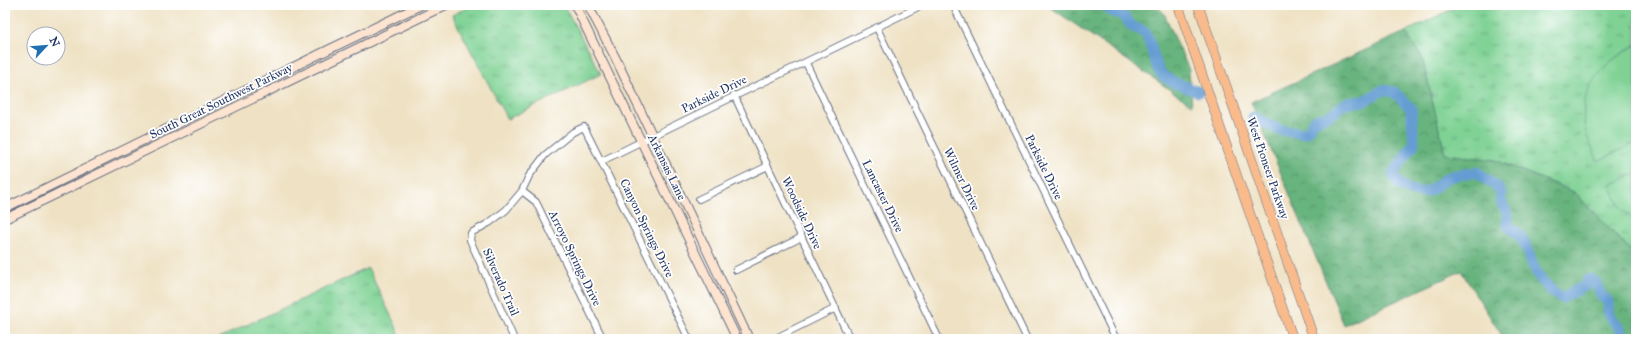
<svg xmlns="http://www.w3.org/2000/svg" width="1641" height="344" viewBox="0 0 1641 344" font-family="'IM FELL Great Primer',serif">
  <defs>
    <pattern id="grass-tufts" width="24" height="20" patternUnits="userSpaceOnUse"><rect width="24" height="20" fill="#7fd294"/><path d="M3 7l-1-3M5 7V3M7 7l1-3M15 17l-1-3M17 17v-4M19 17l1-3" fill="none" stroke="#67ab7c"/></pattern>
    <pattern id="forest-crowns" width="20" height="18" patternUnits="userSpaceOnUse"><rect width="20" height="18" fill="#67b47e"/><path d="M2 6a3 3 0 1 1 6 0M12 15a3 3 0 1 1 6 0" fill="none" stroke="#54936a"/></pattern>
  </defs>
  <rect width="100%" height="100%" fill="#fff"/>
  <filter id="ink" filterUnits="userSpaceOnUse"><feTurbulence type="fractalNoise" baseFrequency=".025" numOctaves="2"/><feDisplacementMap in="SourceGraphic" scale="8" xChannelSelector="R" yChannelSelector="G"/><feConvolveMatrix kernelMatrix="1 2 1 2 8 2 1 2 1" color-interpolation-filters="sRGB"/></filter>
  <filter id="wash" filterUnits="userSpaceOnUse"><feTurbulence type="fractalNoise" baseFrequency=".012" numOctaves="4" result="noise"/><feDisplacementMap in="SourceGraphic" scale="16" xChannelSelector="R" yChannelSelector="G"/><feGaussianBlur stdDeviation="0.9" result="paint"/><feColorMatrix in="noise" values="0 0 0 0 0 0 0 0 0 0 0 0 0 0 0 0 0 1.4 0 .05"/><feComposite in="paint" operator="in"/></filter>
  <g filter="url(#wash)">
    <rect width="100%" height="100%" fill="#efe2c4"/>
    <path fill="url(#grass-tufts)" stroke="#4d8079" d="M473 5H564L601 74 507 119 452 15Z
      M1460 5H1636V256L1574 192 1495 160 1445 154 1422 57 1405 32Z
      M368 268 402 339H217Z"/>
    <path fill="url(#forest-crowns)" stroke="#41726e" d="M1047 5H1156L1164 13 1189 70 1192 105Z
      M1405 32 1422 57 1445 154 1495 160 1574 192 1636 256V339H1504L1461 271 1344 325 1251 102Z"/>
    <path fill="#7fd294" stroke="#4d8079" d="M1636 45V142L1598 161C1593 150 1588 140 1585 129 1577 87 1603 63 1636 45Z
      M1636 173V222L1620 207 1610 185Z"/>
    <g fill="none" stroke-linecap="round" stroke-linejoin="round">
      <path stroke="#659dd3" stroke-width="11" d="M1105 5 1111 11 1121 14 1133 27 1143 31 1148 38 1158 69 1163 76 1173 82 1199 92
        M1253 117 1280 130 1304 133 1309 130 1314 121 1332 114 1342 105 1347 103 1364 101 1383 90 1394 92 1411 108 1414 144 1393 173C1396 187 1415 195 1428 191 1436 188 1442 180 1449 177 1458 174 1468 174 1477 172L1497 187 1501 193C1500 204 1502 203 1507 212 1509 216 1507 222 1508 226 1529 239 1526 254 1537 273 1542 282 1553 293 1562 298L1585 286 1588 280 1591 279 1597 284 1602 297 1607 300 1609 304C1606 319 1611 316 1619 327 1621 331 1623 335 1625 339"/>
    </g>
  </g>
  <g filter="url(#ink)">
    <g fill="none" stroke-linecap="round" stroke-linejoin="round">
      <defs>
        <path id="street" d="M953 5 1116 339
          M877 28 1027 339
          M806 63 939 339
          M734 95 850 339
          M602 161C708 108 816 58 922 5
          M522 191 536 202 603 339
          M699 199 768 166
          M736 270 802 237
          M514 339 470 240 471 233 489 223 506 210 522 191 529 176 545 155 573 132 584 127 689 339
          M774 339 836 308"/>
        <path id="secondary" d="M575 5 737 339
          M588 5 615 57 749 339
          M5 208 332 48 421 5
          M5 219 446 5"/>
        <path id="primary" d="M1178 5 1293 339
          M1198 5 1314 339"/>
      </defs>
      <use href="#street" stroke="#656e82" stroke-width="8"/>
      <use href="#secondary" stroke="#656e82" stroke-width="10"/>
      <use href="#primary" stroke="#656e82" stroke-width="10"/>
      <use href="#street" stroke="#fff" stroke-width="6"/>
      <use href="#secondary" stroke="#fde4d1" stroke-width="8"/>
      <use href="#primary" stroke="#fabb8c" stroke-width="9"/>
    </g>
  </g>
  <g text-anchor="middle" stroke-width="3.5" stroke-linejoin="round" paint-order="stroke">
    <g font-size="12" fill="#1b2f5e" stroke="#fff">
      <text transform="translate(714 94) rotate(-26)" y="4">Parkside Drive</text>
      <text transform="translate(221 101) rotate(-26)" y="4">South Great Southwest Parkway</text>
      <text transform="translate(667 167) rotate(64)" y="4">Arkansas Lane</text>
      <text transform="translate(1044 167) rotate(64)" y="4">Parkside Drive</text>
      <text transform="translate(1268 168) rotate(71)" y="4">West Pioneer Parkway</text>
      <text transform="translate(962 179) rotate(64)" y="4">Wilmer Drive</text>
      <text transform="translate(883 196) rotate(64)" y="4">Lancaster Drive</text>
      <text transform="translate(802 213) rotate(65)" y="4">Woodside Drive</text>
      <text transform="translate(647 228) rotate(64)" y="4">Canyon Springs Drive</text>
      <text transform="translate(575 258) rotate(64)" y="4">Arroyo Springs Drive</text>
      <text transform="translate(501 282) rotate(66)" y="4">Silverado Trail</text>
    </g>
  </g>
  <rect width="1641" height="344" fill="none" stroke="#fff" stroke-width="20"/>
  <g transform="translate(46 46) rotate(64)"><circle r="19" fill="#ffffff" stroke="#a4acbf"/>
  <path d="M0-3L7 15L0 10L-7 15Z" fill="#1f6fb2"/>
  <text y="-6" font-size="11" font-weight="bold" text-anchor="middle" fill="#1b2f5e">N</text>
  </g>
</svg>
